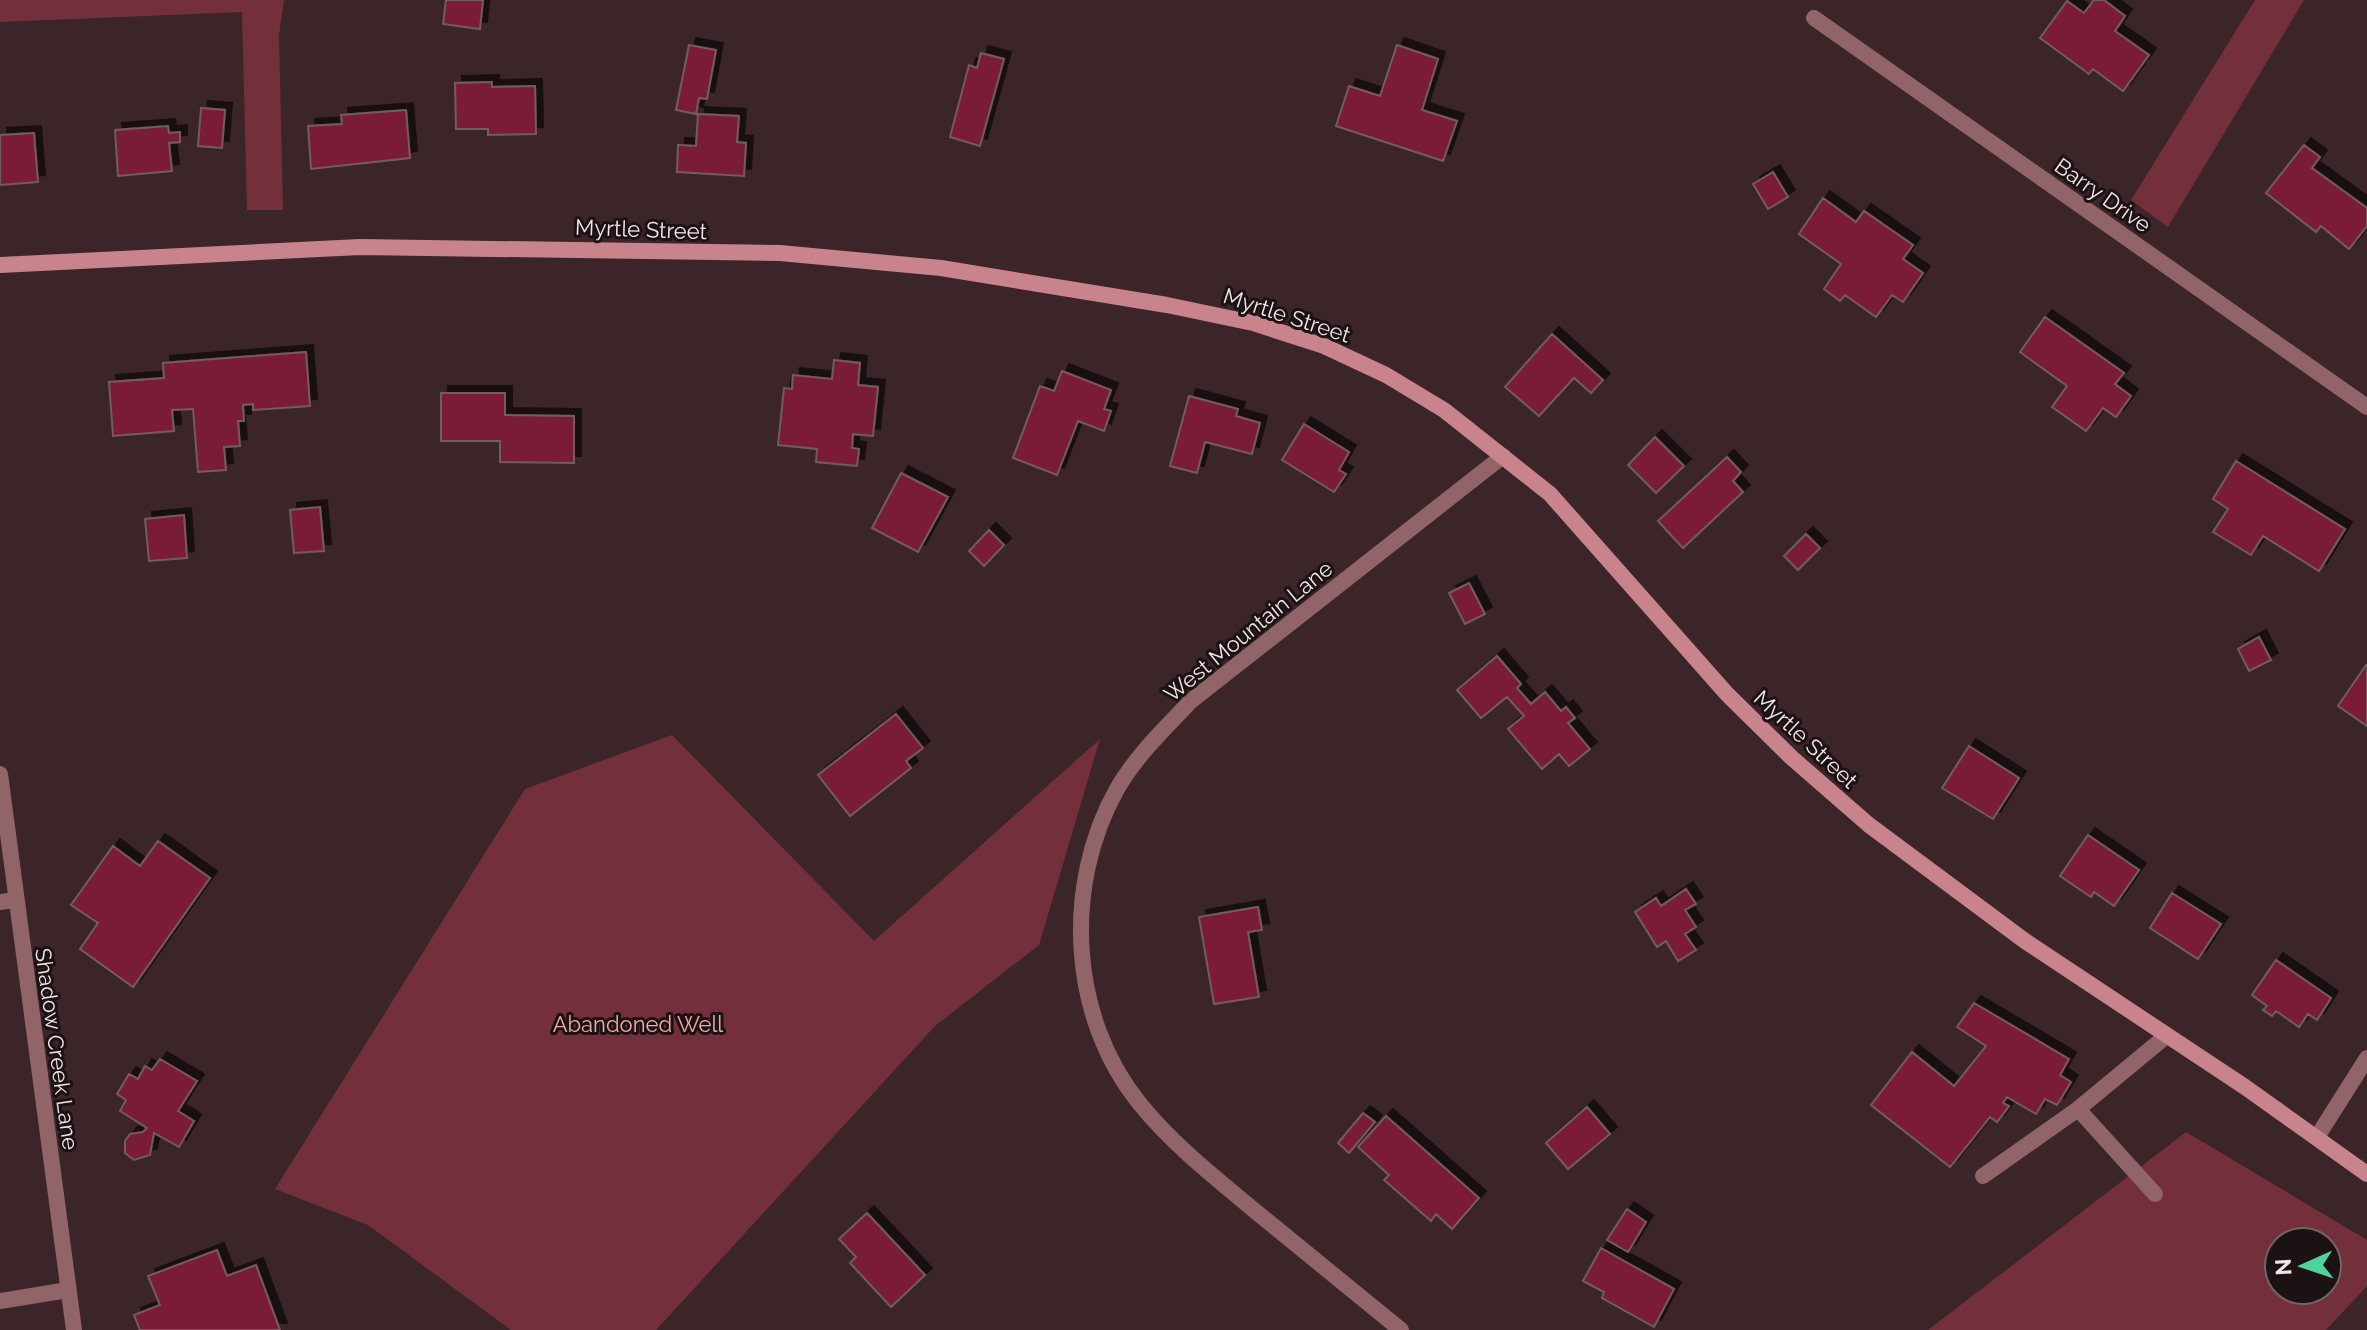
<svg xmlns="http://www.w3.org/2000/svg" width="2367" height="1330" viewBox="0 0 2367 1330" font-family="Raleway,sans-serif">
  <defs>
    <filter id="shadow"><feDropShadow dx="7" dy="-7" stdDeviation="0" flood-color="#0009"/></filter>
  </defs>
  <rect width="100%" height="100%" fill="#3b2528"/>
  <path fill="#73303c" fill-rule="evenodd" d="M0 0H284L279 35 283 210H247L242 12 0 22Z
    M2255 0H2304L2168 227 2131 200Z
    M672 735 874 941 1100 739 1039 945 935 1026 656 1330H511L368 1225 275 1189 525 789Z
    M2186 1132 2367 1240V1286L2326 1330H1928ZM2279 1242H2327V1290H2279Z"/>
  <path fill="#7a1d34" stroke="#735b5d" stroke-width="2" filter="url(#shadow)" d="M446 0H483L480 29 443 24Z
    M2094 0H2104L2125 16 2115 31 2149 55 2123 91 2093 69 2089 74 2040 38 2067 1 2084 13Z
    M689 45 716 50 707 99 699 98 696 114 676 110Z
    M1397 45 1438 59 1422 110 1457 121 1443 161 1336 126 1349 86 1380 96Z
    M981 53 1004 59 980 146 950 137 969 65 977 68Z
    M492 82V87L535 86 536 134 488 135V129H456L455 83Z
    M201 108 225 110 222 148 198 146Z
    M406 110 410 158 311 169 308 126 342 124 341 115Z
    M698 114 739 116 737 142 746 143 744 176 677 172 678 145 696 146Z
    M168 126 169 133 180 132V142L169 143 172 171 118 176 115 130Z
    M34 133 38 182 0 185V135Z
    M2304 145 2320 157 2312 168 2367 208V226L2349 249 2321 226 2316 232 2266 193Z
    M1773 172 1788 197 1768 209 1753 184Z
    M1823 198 1856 222 1864 211 1913 245 1903 259 1923 273 1903 302 1892 295 1876 317 1845 295 1840 301 1824 289 1841 264 1799 234Z
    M2045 317 2124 373 2115 384 2131 396 2116 417 2103 408 2086 431 2052 407 2067 386 2020 352Z
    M1552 334 1603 380 1591 393 1574 378 1539 416 1505 387Z
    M306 352 310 406 253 410V404L243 405 244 421H238L240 446 224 447 226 470 198 472 193 409 172 410 174 431 113 436 109 382 164 378 163 363Z
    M834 360 860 363 858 385 878 387 873 436 853 434 852 448 859 449 857 466 816 462 817 449 778 445 784 388 792 389 793 375 832 379Z
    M1062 371 1111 390 1104 409 1111 411 1104 431 1078 421 1057 475 1013 458 1040 386 1054 391Z
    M441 393H505V415L574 416V463L500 462V441H441Z
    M1189 396 1238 409 1236 416 1260 423 1252 454 1205 442 1197 473 1170 466Z
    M1304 424 1349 452 1339 470 1346 474 1334 492 1282 460Z
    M1655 437 1684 466 1656 493 1628 465Z
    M1727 457 1741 472 1733 481 1743 492 1683 548 1658 521Z
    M2236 461 2345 529 2319 571 2263 536 2251 555 2213 532 2228 509 2213 499Z
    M901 473 948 497 918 552 872 528Z
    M320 507 324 551 294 553 290 510Z
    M184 515 187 558 149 561 145 519Z
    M989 530 1004 545 984 566 969 551Z
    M1806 534 1820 548 1798 570 1784 556Z
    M1469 583 1485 614 1465 624 1449 593Z
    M2259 637 2271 660 2249 671 2238 649Z
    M1497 656 1521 684 1517 688 1531 704 1545 692 1561 711 1566 707 1575 718 1568 723 1590 749 1569 766 1559 754 1542 769 1508 729 1524 716 1507 697 1481 718 1457 690Z
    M2366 665H2367V726L2338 706Z
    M896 714 923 748 906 761 911 768 850 816 818 775Z
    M1969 746 2019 778 1993 819 1942 788Z
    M2088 835 2139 870 2114 906 2094 892 2091 897 2060 876Z
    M158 841 210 878 133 987 80 949 98 923 71 905 113 846 140 866Z
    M1686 889 1696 904 1685 910 1696 927 1685 934 1696 950 1678 961 1666 941 1657 947 1635 912 1656 898 1661 906Z
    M2172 893 2221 924 2198 959 2150 928Z
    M1258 907 1262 930 1248 932 1259 997 1214 1004 1199 917Z
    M2276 960 2331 998 2317 1020 2308 1014 2299 1027 2276 1011 2272 1016 2263 1010 2267 1006 2252 995Z
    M1974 1003 2069 1059 2060 1075 2071 1082 2057 1105 2045 1099 2036 1114 2007 1097 2003 1103 2009 1106 1997 1122 1990 1117 1950 1167 1871 1105 1912 1052 1954 1086 1986 1046 1957 1027Z
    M160 1059 197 1081 178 1111 194 1121 179 1147 154 1133 150 1155 134 1160 125 1153V1141L130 1134 143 1132 147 1128 120 1111 126 1100 117 1094 129 1074 138 1079 145 1066 152 1070Z
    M1587 1107 1610 1134 1568 1169 1546 1143Z
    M1363 1113 1375 1122 1349 1153 1338 1143Z
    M1386 1116 1479 1198 1452 1229 1436 1214 1431 1221 1384 1180 1389 1175 1358 1147Z
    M1627 1209 1646 1222 1628 1252 1607 1240Z
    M867 1213 925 1275 891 1307 850 1263 856 1257 839 1239Z
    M1601 1248 1674 1289 1654 1327 1602 1298 1604 1292 1583 1281Z
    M217 1250 227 1276 256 1265 280 1330H140L134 1315 160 1305 148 1276Z"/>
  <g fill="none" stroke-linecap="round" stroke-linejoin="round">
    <path stroke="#906469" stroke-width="16" d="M0 902 15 900
      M1983 1176 2078 1109
      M2155 1194 2078 1109 2165 1037
      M0 1301 68 1290"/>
    <path stroke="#906469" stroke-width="16" d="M1814 18 2367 407
      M0 774 74 1330
      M2317 1137 2367 1058
      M1401 1330C1354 1292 1307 1253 1260 1215 1218 1180 1174 1146 1140 1104 1069 1017 1063 885 1117 789 1136 756 1164 729 1191 701L1503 456"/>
    <path stroke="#c8838c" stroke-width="16" d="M0 265 360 247 780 253 941 268 1167 305 1253 323 1324 346 1386 375 1444 410 1550 494 1727 694 1792 758 1869 825 2025 941 2245 1087 2367 1174"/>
  </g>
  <g text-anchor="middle" stroke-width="6" stroke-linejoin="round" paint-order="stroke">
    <g font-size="22" fill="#f2e4e5" stroke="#1b1213">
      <text transform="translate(2103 195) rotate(35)" y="8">Barry Drive</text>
      <text transform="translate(641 229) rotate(2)" y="8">Myrtle Street</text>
      <text transform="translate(1287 315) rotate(18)" y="8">Myrtle Street</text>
      <text transform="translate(1248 631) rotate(-39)" y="8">West Mountain Lane</text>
      <text transform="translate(1806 739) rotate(43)" y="8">Myrtle Street</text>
      <text transform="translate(57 1049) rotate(82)" y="8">Shadow Creek Lane</text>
    </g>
    <g font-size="22" fill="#f4a5af" stroke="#1b1213">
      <text x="638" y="1032">Abandoned Well</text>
    </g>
  </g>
  <g transform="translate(2303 1266) rotate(267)"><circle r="38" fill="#1b1213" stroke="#716667" stroke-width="2"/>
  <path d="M0-6L14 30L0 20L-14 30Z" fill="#4ed39a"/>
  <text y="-12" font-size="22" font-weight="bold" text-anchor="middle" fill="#f2e4e5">N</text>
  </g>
</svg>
